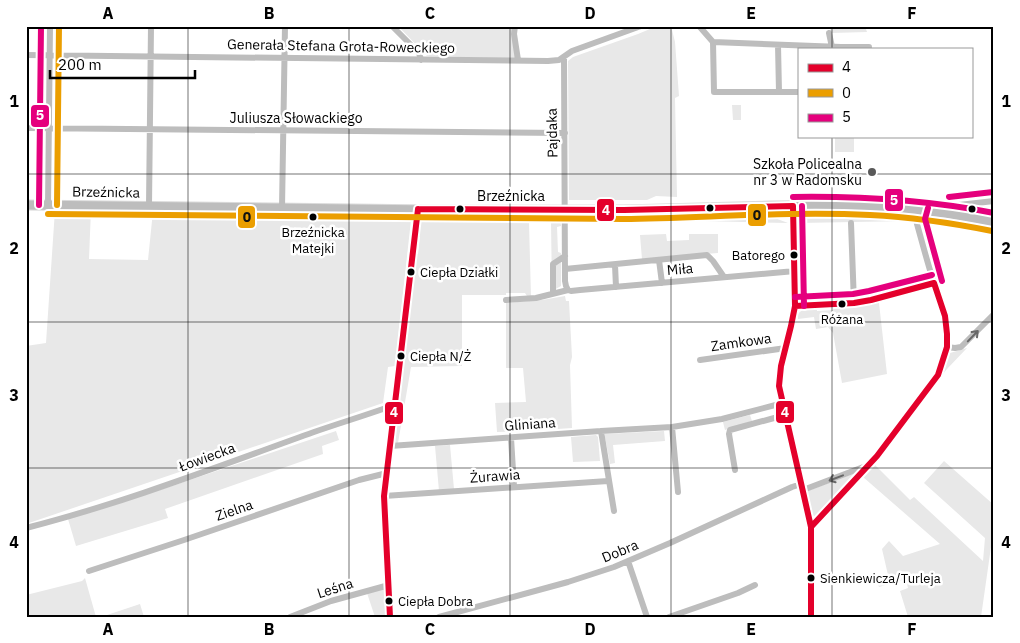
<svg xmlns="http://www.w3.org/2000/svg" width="1020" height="643" viewBox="0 0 1020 643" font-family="'IBM Plex Sans',sans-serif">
  <rect width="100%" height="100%" fill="#fff"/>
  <path fill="#e8e8e8" d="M398 26H514L517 59 427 56Z
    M657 26H671L675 42 679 96 675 98 677 197 656 196 647 200H569L568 61 573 57 638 34Z
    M830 26H865L867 32 831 33Z
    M732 105H741V120H733Z
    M835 136H854V152H835Z
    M804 209C839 209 874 209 909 214L911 221 798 223 797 217 798 213Z
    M55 210H91L89 259 148 260 153 211 337 216 405 215 411 220 395 366 388 367 383 403 26 524V346L46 343Z
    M422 213H430L431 215 450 216H559L560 218 561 226 557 227 558 252 561 253V286L552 291 551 222 529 223 531 297 527 296 525 293H506V295H462V366L411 367 398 443H395L393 441 415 254H418L420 237 417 236 419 218Z
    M582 213H652L662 219 734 216 772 217 788 223 701 221 581 222Z
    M666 234 667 241 689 240V234H718V253L642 259 640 235Z
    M565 296 566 301H569L572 357 570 365 572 428 528 431 497 432 495 403 526 402 523 368H506V303L542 300Z
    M877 301 879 303 887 374 842 383 833 333 828 327 816 329 814 317 798 319V317L797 316C801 308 808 308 817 308V311L833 310 834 307 862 305Z
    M967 348 947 369 940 378V375L950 353Z
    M750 415 752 421 725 430 723 422Z
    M336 431 339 440 322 446 323 454 165 509 168 518 76 546 68 519 166 488Z
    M664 431 665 441 613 445 615 463 610 464 605 437V434Z
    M596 435 598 437 600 461 573 462 571 437Z
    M450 445 454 489 439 491 435 446Z
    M944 461 994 505 992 540 981 617H908L900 591 908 588 906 579 879 587 877 581 882 580 888 575 882 549 889 541 903 556 940 544 863 477 875 465 910 500 914 497 983 561 985 538 924 483Z
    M858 472 818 517 811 515 806 495 808 491Z
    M85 578 96 617H26V595L82 581Z
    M384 589 385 607 386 617H375L367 593Z
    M140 604 144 617H101Z"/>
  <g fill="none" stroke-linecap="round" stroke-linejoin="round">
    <defs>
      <path id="major" d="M26 205 433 210H624L771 206 845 205 896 208"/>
    </defs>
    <use href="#major" stroke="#dbdbdb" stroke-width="11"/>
    <path stroke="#bdbdbd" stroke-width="6" d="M392 26 419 53 421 60
      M515 26 514 34 518 60
      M699 26 713 42 714 92H799
      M829 33 832 47
      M713 42 841 47H869
      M778 45 779 92
      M26 55 548 61 559 60 572 51 641 26
      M564 57 565 281 566 286 568 290
      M26 128 565 133
      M48 205 50 26
      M149 206 151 26
      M793 206 795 306C792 333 779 359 779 386L811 527V617
      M282 208 285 26
      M851 223 854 303
      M659 260 662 283
      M615 265 616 287
      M565 269 707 255 713 261 724 277
      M553 293V264L565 256
      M506 300 536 298 568 290 571 291 580 290 795 271
      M795 306 854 303 871 300 934 283
      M947 347 955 348 961 347 994 314
      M700 360 786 348
      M672 427 678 492
      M601 431 614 511
      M511 438 514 487
      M390 446 601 431 672 427 722 419 783 403
      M735 470 729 434 730 430 785 415
      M803 490 866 466
      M384 496 608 481
      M811 527 877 456 938 375C955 337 944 317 933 280 927 261 922 242 917 224L916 217 919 206H950L994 201
      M26 528C124 503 219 466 314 432 337 424 360 417 383 409L391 408H395
      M628 561 647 617
      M89 571 184 540 359 480 387 473
      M290 617 331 601 389 585
      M390 617 384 496 418 209
      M439 617 568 582 614 567 670 543 792 487 801 484
      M669 617 738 593 755 585"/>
    <use href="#major" stroke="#bdbdbd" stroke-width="9"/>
    <defs>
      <path id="major-bridge" d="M896 208 945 213 994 222"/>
    </defs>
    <use href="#major-bridge" stroke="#dbdbdb" stroke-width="11" stroke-linecap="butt"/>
    <use href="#major-bridge" stroke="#bdbdbd" stroke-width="9"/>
    <defs>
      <path id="bus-1" d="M793 206 795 306 791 326 781 366 779 386 811 527V617
        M418 209 624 210 793 206
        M795 306 854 303 871 300 934 283
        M811 538V527L877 456 938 375 947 347V334L945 316 934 283
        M390 617 384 496 418 209"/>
      <path id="bus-2" d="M57 205 59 26
        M48 214C239 217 431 219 623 219 705 218 788 211 870 215 911 217 952 223 992 231"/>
      <path id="bus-3" d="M793 197C861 196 927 200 994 213
        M949 197 993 192
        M39 205 41 26
        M802 206 804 306
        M928 208 925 219 942 281
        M795 297 853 294 869 291 932 275"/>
    </defs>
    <use href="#bus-1" stroke="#fff" stroke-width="10"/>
    <use href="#bus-2" stroke="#fff" stroke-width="10"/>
    <use href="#bus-3" stroke="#fff" stroke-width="10"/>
    <use href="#bus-1" stroke="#e4002b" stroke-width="6"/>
    <use href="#bus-2" stroke="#eb9e00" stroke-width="6"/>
    <use href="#bus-3" stroke="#e5007d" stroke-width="6"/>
  </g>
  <defs><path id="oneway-shaft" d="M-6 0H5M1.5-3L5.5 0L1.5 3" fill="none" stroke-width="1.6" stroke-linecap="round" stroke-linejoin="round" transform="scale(1.25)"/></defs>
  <g stroke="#686868">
    <use href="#oneway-shaft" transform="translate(973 336) rotate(-46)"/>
    <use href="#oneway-shaft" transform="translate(836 478) rotate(159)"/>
  </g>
  <path fill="none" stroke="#000" stroke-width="1" stroke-opacity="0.55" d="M188 26V617M349 26V617M510 26V617M671 26V617M832 26V49M832 136V617M26 174H994M26 322H994M26 468H994"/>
  <circle fill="#595959" stroke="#fff" stroke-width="2" cx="872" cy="172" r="5"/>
  <g fill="#000" stroke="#fff" stroke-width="2">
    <circle cx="710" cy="208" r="4.5"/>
    <circle cx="460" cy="209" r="4.5"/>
    <circle cx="972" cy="209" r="4.5"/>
    <circle cx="313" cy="217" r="4.5"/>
    <circle cx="794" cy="255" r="4.5"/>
    <circle cx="411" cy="272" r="4.5"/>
    <circle cx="842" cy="304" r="4.5"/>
    <circle cx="401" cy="356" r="4.5"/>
    <circle cx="811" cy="578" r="4.5"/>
    <circle cx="389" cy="601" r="4.5"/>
  </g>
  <g text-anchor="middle" stroke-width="5" stroke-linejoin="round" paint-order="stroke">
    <g font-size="13" fill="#000" stroke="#fff" text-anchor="start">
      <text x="313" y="237" text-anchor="middle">Brzeźnicka<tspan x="313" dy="16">Matejki</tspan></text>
      <text x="785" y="260" text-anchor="end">Batorego</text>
      <text x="420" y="277">Ciepła Działki</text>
      <text x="842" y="324" text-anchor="middle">Różana</text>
      <text x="410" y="361">Ciepła N/Ż</text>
      <text x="820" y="583">Sienkiewicza/Turleja</text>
      <text x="398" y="606">Ciepła Dobra</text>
    </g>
    <g font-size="14" fill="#000" stroke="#fff">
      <text transform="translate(341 46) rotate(1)" y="5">Generała Stefana Grota-Roweckiego</text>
      <text x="296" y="123">Juliusza Słowackiego</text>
      <text transform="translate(552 133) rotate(-91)" y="5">Pajdaka</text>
      <text transform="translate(106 192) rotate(1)" y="5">Brzeźnicka</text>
      <text x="511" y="201">Brzeźnicka</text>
      <text transform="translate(680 269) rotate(-5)" y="5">Miła</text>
      <text transform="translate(741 342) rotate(-8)" y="5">Zamkowa</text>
      <text transform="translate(530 424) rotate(-4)" y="5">Gliniana</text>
      <text transform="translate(207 457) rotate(-20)" y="5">Łowiecka</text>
      <text transform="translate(495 476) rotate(-4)" y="5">Żurawia</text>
      <text transform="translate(234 510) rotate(-19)" y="5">Zielna</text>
      <text transform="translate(620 551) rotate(-22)" y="5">Dobra</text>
      <text transform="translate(335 588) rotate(-18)" y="5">Leśna</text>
    </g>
    <g font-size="14" fill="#000" stroke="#fff" text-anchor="end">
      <text x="862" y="169">Szkoła Policealna<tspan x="862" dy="16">nr 3 w Radomsku</tspan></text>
    </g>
  </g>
  <g stroke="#fff" stroke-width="2">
    <rect x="30" y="104" width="20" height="24" rx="5" fill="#e5007d"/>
    <rect x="884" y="188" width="20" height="24" rx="5" fill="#e5007d"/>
    <rect x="596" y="198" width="19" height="24" rx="5" fill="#e4002b"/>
    <rect x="747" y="203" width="20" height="24" rx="5" fill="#eb9e00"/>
    <rect x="237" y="205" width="19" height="24" rx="5" fill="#eb9e00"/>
    <rect x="775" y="400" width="20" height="24" rx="5" fill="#e4002b"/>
    <rect x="384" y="401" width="20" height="24" rx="5" fill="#e4002b"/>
  </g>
  <g font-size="14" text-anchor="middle" font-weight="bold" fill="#fff">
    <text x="40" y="120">5</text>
    <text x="894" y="205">5</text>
    <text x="606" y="215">4</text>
    <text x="785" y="417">4</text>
    <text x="394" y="417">4</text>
  </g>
  <g font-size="14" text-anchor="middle" font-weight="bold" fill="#111">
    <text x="757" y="220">0</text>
    <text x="247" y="222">0</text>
  </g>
  <rect width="1020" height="643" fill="none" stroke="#ffffff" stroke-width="55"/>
  <rect x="798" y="48" width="175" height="90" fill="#ffffff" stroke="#999999"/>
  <rect x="808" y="64" width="25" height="8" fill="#e4002b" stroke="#999999"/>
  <text x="842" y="72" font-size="15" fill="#000000">4</text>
  <rect x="808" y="89" width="25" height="8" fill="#eb9e00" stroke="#999999"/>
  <text x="842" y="98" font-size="15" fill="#000000">0</text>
  <rect x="808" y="114" width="25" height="8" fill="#e5007d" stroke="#999999"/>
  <text x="842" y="122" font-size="15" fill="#000000">5</text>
  <path d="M50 70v8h145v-8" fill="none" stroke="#000000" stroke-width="2.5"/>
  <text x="58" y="70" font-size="15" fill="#000000" stroke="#ffffff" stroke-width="4" paint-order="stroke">200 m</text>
  <rect x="28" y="28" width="964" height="588" fill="none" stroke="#000" stroke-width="2"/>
  <g font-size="16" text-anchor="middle" font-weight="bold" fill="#000">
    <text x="108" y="19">A</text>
    <text x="269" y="19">B</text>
    <text x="430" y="19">C</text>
    <text x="590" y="19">D</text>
    <text x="751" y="19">E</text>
    <text x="912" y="19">F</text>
    <text x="14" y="107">1</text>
    <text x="1006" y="107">1</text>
    <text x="14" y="254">2</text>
    <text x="1006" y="254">2</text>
    <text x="14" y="401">3</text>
    <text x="1006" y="401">3</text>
    <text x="14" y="548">4</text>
    <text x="1006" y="548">4</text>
    <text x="108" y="635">A</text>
    <text x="269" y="635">B</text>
    <text x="430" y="635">C</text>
    <text x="590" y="635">D</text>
    <text x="751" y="635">E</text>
    <text x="912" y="635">F</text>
  </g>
</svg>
